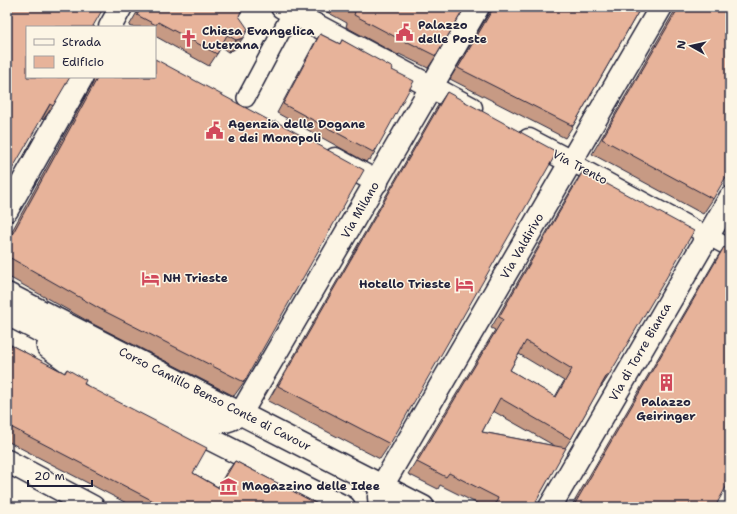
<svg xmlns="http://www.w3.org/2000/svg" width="737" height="514" viewBox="0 0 737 514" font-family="'Shantell Sans',sans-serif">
  <rect width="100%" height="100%" fill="#fcf5e5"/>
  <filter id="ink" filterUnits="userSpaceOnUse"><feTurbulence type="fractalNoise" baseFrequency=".025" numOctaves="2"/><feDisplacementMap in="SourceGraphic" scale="8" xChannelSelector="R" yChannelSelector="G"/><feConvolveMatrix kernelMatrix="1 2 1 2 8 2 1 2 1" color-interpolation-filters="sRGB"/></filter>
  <g filter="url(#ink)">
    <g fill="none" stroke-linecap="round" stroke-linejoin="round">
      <defs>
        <path id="pedestrian" d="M246 98 288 19
          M571 162 730 248"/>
        <path id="minor" d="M282 7 471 108
          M110 27 121 7
          M529 140 571 162
          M335 159 377 182
          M7 210 82 77
          M7 461 93 507
          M550 507 730 198"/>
        <path id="secondary" d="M380 507 379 497 382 486 661 7"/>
        <path id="primary" d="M7 294 423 507
          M13 317 210 419C224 423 231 421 241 413L478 7
          M48 347 92 379 344 507"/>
      </defs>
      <use href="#pedestrian" stroke="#22223b" stroke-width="20"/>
      <use href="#minor" stroke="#22223b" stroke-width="25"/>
      <use href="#secondary" stroke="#22223b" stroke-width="25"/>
      <use href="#primary" stroke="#22223b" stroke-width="25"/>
      <use href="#pedestrian" stroke="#fcf5e5" stroke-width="17"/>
      <use href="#minor" stroke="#fcf5e5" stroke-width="22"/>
      <use href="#secondary" stroke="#fcf5e5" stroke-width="22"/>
      <use href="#primary" stroke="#fcf5e5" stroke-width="22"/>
    </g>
    <path fill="#c79a84" stroke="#22223b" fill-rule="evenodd" d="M140 7H243L239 16 235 49 228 52 221 47 217 54 209 66 155 36V27H131L129 26Z
      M318 7H465L436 56 428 68 399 54 398 55 346 27 347 23Z
      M490 7H641L573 126 565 138 450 79 489 13Z
      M677 7H730L713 199 703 214 592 154Z
      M93 26 53 106 43 120 42 119Z
      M320 34 340 44 342 40 392 70 376 150 370 160 368 159 366 162 277 113 314 44Z
      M94 77H155L244 382 234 396 93 324 7 276V240L93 83Z
      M447 92 390 444 380 459 268 401 437 107Z
      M583 171 609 375 601 387H600L571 439 565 448 533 507H484L440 485 438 489 408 474 495 330 491 328 575 183ZM519 354 564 381 555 397 510 370ZM493 411 555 446 482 432Z
      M724 247 715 507H571L716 259Z
      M7 343 64 373 67 369 193 473 218 487 226 473 235 461 323 507H134L7 441Z"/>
    <path fill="#a27d6c" stroke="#22223b" d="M243 38 235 49 228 52 236 40Z
      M607 375H609L601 387H599Z"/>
    <path fill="#e7b39a" stroke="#22223b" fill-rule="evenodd" d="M7 7H104L93 26 95 27H27V77H70L53 106 50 104 7 178Z
      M142 7H243L239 16 248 29 243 38 236 40 227 35 217 54 158 22 156 25 137 15Z
      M347 7H465L436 56 408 42 407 43 354 15 355 12Z
      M494 7H641L573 126 458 68Z
      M679 7H730V170L713 199 602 139Z
      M320 34 340 44 342 40 393 68 392 70 414 81 376 150 375 149 373 152 283 104Z
      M155 59 274 123 275 121 364 170 244 382 102 310 7 256V244L98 77H155Z
      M447 92 557 152 390 444 278 386Z
      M583 171 694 231 609 375H607L571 439 500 398 482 432 566 448 533 507H504L496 503 498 498 449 473 446 477 417 462 503 319 499 317ZM526 341 572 369 556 397 510 370Z
      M724 247 730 250V480L715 507H573Z
      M7 343 65 373 67 369 86 380 84 384 207 448 193 473 219 488 235 461 323 507H165L7 425Z
      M328 505 332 507H327Z"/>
  </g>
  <defs>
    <symbol id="civic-bare" viewBox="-9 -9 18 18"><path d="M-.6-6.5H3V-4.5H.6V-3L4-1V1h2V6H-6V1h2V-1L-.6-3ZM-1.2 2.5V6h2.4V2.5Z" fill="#d1495b" stroke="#fcf5e5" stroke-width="2.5" paint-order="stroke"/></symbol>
    <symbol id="church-bare" viewBox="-9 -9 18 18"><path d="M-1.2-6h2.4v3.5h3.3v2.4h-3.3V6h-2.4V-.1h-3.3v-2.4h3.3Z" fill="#d1495b" stroke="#fcf5e5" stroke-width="2.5" paint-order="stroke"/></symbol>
    <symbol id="hotel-bare" viewBox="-9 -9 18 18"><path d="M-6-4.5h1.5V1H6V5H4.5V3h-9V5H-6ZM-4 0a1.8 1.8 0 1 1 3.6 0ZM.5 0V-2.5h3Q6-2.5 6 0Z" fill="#d1495b" stroke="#fcf5e5" stroke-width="2.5" paint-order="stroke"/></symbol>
    <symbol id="building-bare" viewBox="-9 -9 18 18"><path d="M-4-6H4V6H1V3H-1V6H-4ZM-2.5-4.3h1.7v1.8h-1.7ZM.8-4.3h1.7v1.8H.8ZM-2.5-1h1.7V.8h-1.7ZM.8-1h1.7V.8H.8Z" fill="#d1495b" stroke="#fcf5e5" stroke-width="2.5" paint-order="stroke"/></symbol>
    <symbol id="museum-bare" viewBox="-9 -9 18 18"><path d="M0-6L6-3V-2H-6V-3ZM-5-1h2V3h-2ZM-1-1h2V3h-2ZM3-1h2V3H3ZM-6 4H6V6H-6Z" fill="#d1495b" stroke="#fcf5e5" stroke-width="2.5" paint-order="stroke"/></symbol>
  </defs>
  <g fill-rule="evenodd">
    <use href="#civic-bare" x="392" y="20" width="25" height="25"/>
    <use href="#church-bare" x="176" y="26" width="25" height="25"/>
    <use href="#civic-bare" x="202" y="118" width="25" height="25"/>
    <use href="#hotel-bare" x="138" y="266" width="25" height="25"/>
    <use href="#hotel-bare" x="452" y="272" width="25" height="25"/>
    <use href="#building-bare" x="654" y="370" width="25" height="25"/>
    <use href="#museum-bare" x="216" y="474" width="25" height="25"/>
  </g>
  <g text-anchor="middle" stroke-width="3" stroke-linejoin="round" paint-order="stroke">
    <g font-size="12" font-weight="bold" fill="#22223b" stroke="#fcf5e5" text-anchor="start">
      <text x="418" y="29">Palazzo<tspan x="418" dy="14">delle Poste</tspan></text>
      <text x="202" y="35">Chiesa Evangelica<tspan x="202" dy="14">Luterana</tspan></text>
      <text x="228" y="128">Agenzia delle Dogane<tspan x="228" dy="14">e dei Monopoli</tspan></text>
      <text x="163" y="282">NH Trieste</text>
      <text x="451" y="288" text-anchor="end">Hotello Trieste</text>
      <text x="666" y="406" text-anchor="middle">Palazzo<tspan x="666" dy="14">Geiringer</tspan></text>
      <text x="242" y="490">Magazzino delle Idee</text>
    </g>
    <g font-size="12" fill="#22223b" stroke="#fcf5e5">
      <text transform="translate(580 167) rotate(28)" y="4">Via Trento</text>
      <text transform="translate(360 210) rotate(-60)" y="4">Via Milano</text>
      <text transform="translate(522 246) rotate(-60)" y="4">Via Valdirivo</text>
      <text transform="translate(640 352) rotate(-60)" y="4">Via di Torre Bianca</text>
      <text transform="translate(215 399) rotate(27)" y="4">Corso Camillo Benso Conte di Cavour</text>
    </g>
  </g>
  <rect width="737" height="514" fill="none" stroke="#fcf5e5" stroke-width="24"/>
  <rect x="12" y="12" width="713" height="490" fill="none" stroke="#22223b" stroke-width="1.5" filter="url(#ink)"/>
  <rect x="26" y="26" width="130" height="52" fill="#fcf5e5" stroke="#a5a1a1"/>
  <rect x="34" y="39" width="20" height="6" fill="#fcf5e5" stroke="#a5a1a1"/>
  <text x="62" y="46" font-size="12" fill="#22223b">Strada</text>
  <rect x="34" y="56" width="20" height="12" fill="#e7b39a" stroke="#a5a1a1"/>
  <text x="62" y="66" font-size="12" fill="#22223b">Edificio</text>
  <g transform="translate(691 46) rotate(278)" stroke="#fcf5e5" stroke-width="3" paint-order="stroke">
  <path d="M0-3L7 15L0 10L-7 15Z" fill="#22223b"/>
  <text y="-6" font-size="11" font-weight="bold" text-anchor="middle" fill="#22223b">N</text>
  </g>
  <path d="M28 480v6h64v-6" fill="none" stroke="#22223b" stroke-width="2"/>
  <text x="34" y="480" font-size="12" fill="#22223b" stroke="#fcf5e5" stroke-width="3" paint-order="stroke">20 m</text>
</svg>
